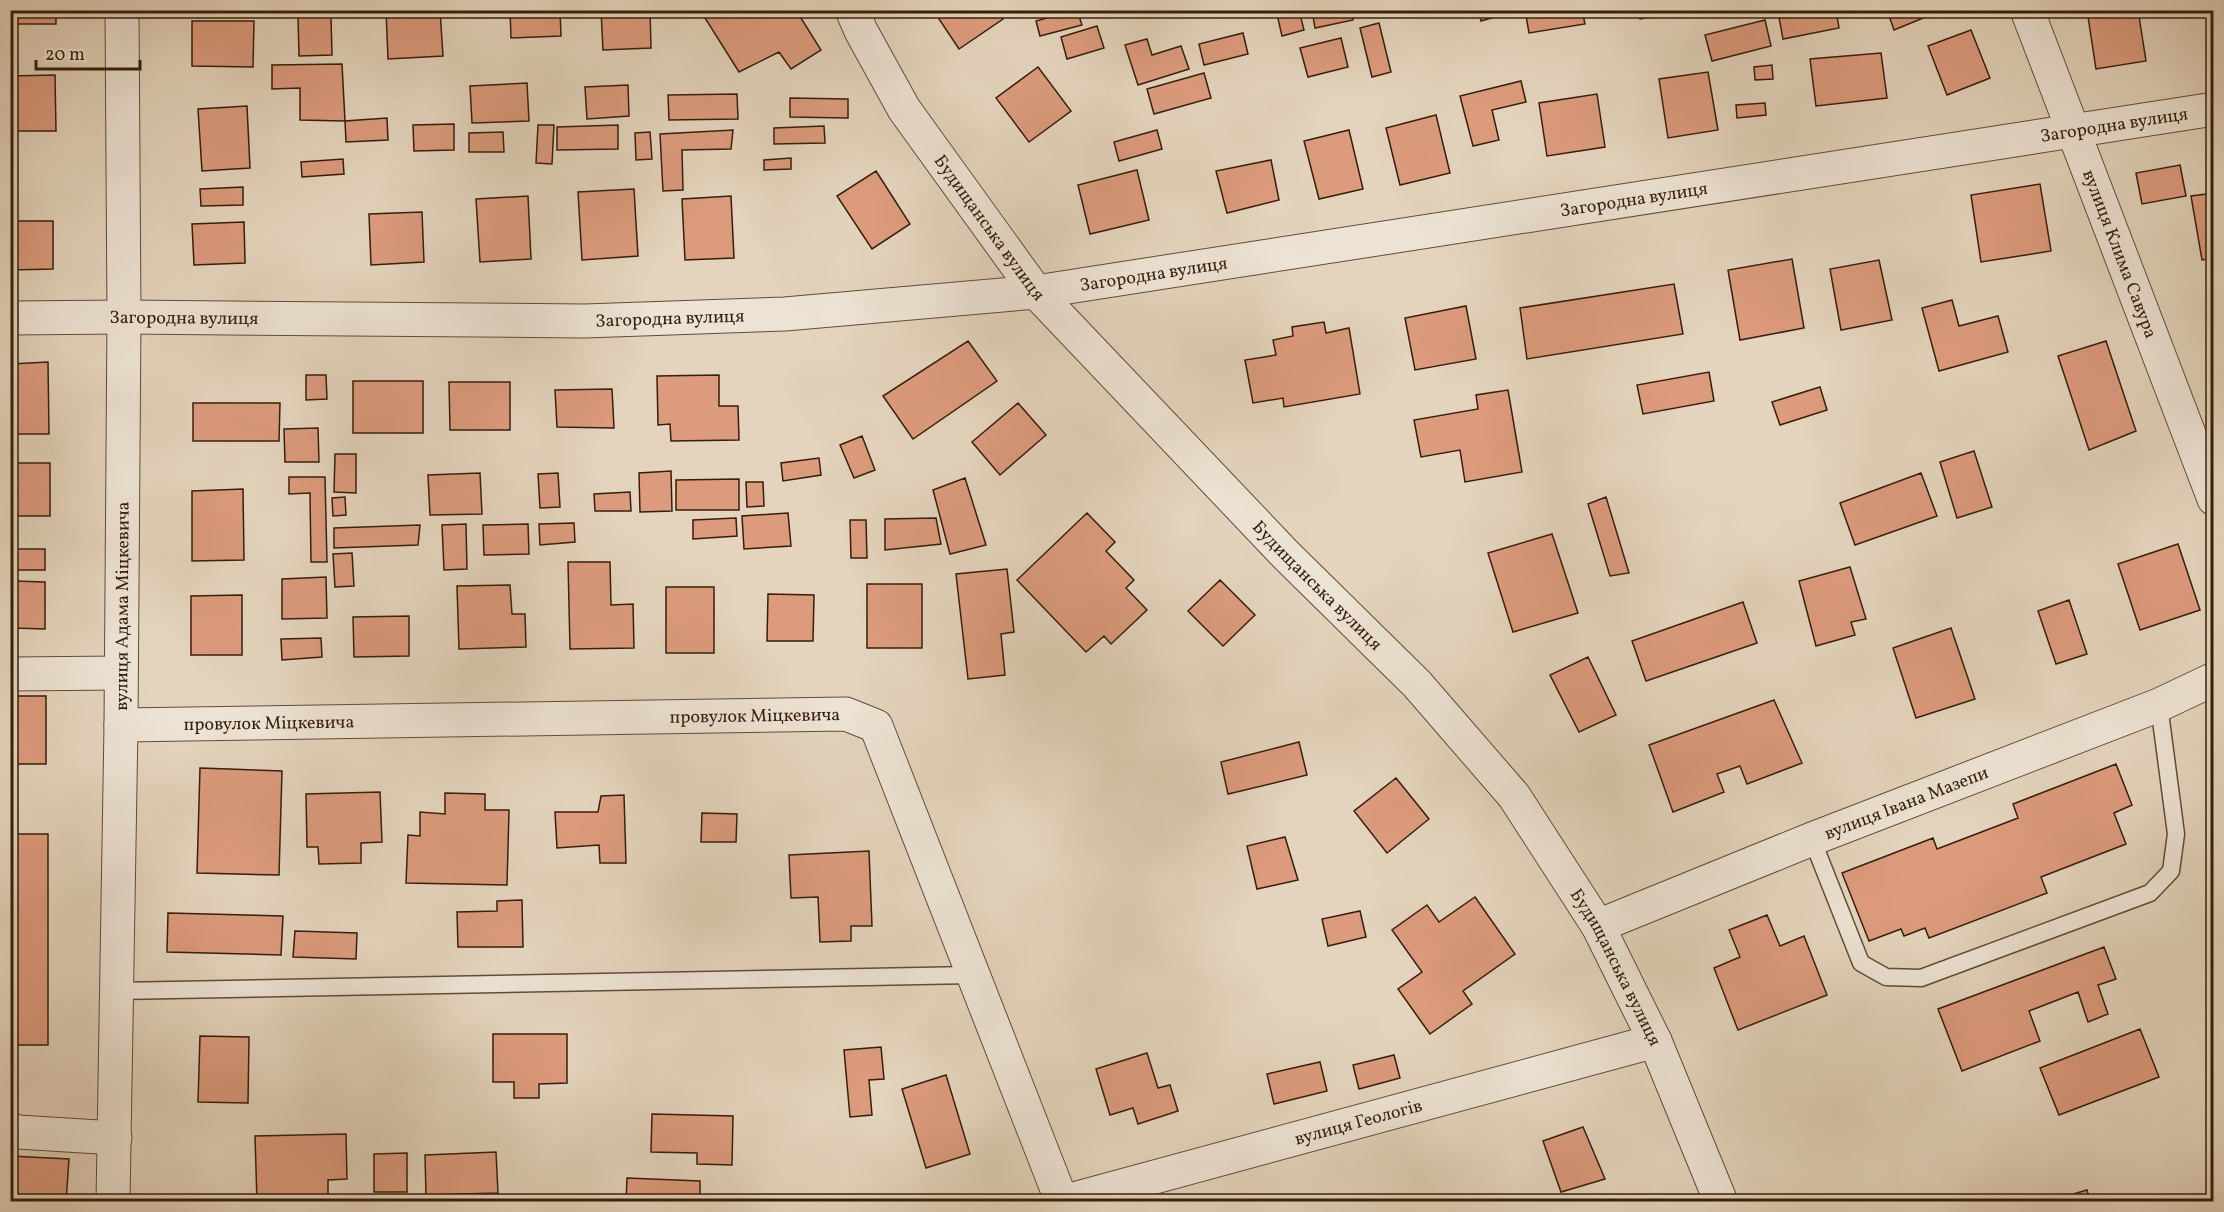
<svg xmlns="http://www.w3.org/2000/svg" width="2224" height="1212" viewBox="0 0 2224 1212" font-family="Vollkorn,serif">
  <rect width="100%" height="100%" fill="#e4d4bd"/>
  <filter id="stains"><feTurbulence type="fractalNoise" baseFrequency=".00333" numOctaves="4"/><feColorMatrix values="0 0 0 0 .2 0 0 0 0 .09 0 0 0 0 .02 0 0 0 .5 -.17"/></filter>
  <radialGradient id="worn" r=".72"><stop offset=".6" stop-color="#630" stop-opacity="0"/><stop offset="1" stop-color="#630" stop-opacity=".3"/></radialGradient>
  <path fill="#dc9b7d" stroke="#361e0b" stroke-width="1.5" d="M10 10H56V24H10Z
    M386 10H440L443 56 388 59Z
    M510 10H560L561 36 511 38Z
    M601 10H650L651 48 603 50Z
    M700 10H796L821 50 791 69 779 52 739 72Z
    M933 10H997L1003 19 959 49Z
    M1074 10H1077L1082 25 1040 36 1036 21Z
    M1276 10H1299L1304 30 1282 36Z
    M1312 10H1351L1353 20 1315 28Z
    M1478 10H1493L1495 17 1481 21Z
    M1525 10H1582L1585 24 1529 33Z
    M1639 10H1693L1640 19Z
    M1723 10H1760L1725 17Z
    M1789 10H1836L1839 28 1783 39 1778 12Z
    M1887 10H1926L1928 16 1894 30Z
    M2087 10H2138L2146 61 2096 69Z
    M298 17H331L332 55 299 56Z
    M1765 20 1771 46 1712 61 1705 35Z
    M192 21H254L253 67 192 66Z
    M1379 23 1391 72 1372 77 1360 28Z
    M1097 26 1104 48 1067 59 1061 37Z
    M1971 30 1990 78 1947 95 1928 46Z
    M1243 33 1248 54 1204 65 1199 44Z
    M1341 38 1348 67 1308 77 1300 48Z
    M1147 39 1152 55 1181 46 1189 69 1138 85 1125 45Z
    M1881 53 1887 98 1816 106 1810 59Z
    M342 64 345 121 300 120V88L272 89V65Z
    M1772 65 1773 79 1755 80 1754 67Z
    M1038 67 1071 111 1029 142 996 98Z
    M1708 72 1718 130 1668 138 1659 79Z
    M1204 73 1211 98 1154 114 1147 89Z
    M55 75 56 131H10V76Z
    M1521 81 1526 102 1492 110 1499 140 1473 146 1460 96Z
    M527 83 529 121 472 123 470 86Z
    M628 85 629 116 587 119 585 87Z
    M737 94 738 119 669 120 668 95Z
    M1597 94 1605 147 1547 156 1539 103Z
    M790 98 848 99V118L790 117Z
    M1765 103 1766 115 1737 118 1736 105Z
    M247 106 250 168 202 171 198 109Z
    M1436 115 1450 173 1400 185 1386 128Z
    M387 118 388 140 346 142 345 121Z
    M454 124V150L414 151 413 125Z
    M538 125H554L552 164 536 163Z
    M618 125V149L557 150V127Z
    M824 126 825 143 774 144V128Z
    M733 130 731 149 682 150 683 190 663 191 660 134Z
    M1157 130 1162 149 1119 161 1114 142Z
    M1349 130 1363 189 1319 199 1304 141Z
    M503 132 504 152H469V133Z
    M650 132 652 159 636 160 635 133Z
    M791 158V169L764 170V160Z
    M343 159 344 174 302 177 301 162Z
    M1271 160 1279 200 1227 213 1216 171Z
    M2180 165 2186 196 2142 204 2136 173Z
    M1137 170 1149 220 1090 234 1078 185Z
    M876 171 910 224 872 249 837 196Z
    M2040 184 2051 251 1981 262 1971 195Z
    M243 187V205L201 206 200 189Z
    M634 189 638 256 582 260 578 192Z
    M2214 193V258L2202 260 2191 196Z
    M528 196 531 259 480 262 476 199Z
    M731 196 734 258 685 260 682 199Z
    M422 212 424 262 371 265 369 214Z
    M10 221H53V269L10 270Z
    M244 222 245 263 194 265 192 224Z
    M1792 259 1804 328 1740 340 1728 270Z
    M1879 260 1892 320 1841 330 1830 269Z
    M1674 284 1683 334 1527 359 1520 308Z
    M1952 300 1959 326 1998 316 2008 352 1939 371 1922 308Z
    M1466 306 1476 359 1415 370 1405 318Z
    M1324 322 1326 333 1349 328 1360 394 1284 407 1283 398 1253 403 1245 360 1276 355 1273 340 1293 336 1292 327Z
    M968 341 997 381 913 439 883 396Z
    M2106 341 2136 431 2089 450 2058 356Z
    M48 362 49 434H10V364Z
    M1709 372 1714 401 1643 414 1637 385Z
    M306 375H326L327 399 306 400Z
    M719 375V406H738L739 440 671 441 670 424 658 425 657 376Z
    M353 381H423V433H353Z
    M449 382H510V430H450Z
    M1820 387 1827 410 1780 425 1772 402Z
    M612 389 614 428 557 427 555 390Z
    M1508 390 1522 472 1465 482 1460 450 1421 457 1414 420 1478 409 1476 395Z
    M193 403H280L279 441H193Z
    M1018 403 1046 435 1000 475 972 442Z
    M318 428 319 462H285L284 429Z
    M862 436 875 470 854 478 840 445Z
    M1974 451 1992 507 1957 518 1940 462Z
    M335 454H356V493L334 492Z
    M819 458 821 475 783 481 781 463Z
    M10 463H50V516H10Z
    M671 471 672 511 640 512 639 473Z
    M480 473 482 514 430 515 428 475Z
    M558 473 560 507 540 508 538 474Z
    M1921 473 1937 516 1855 545 1840 503Z
    M289 477H325L327 562H311L310 493 289 494Z
    M965 478 986 545 950 554 933 490Z
    M739 479V510H676V480Z
    M746 482H763L764 506 747 507Z
    M243 489 244 560 192 561V491Z
    M630 492 631 511H595L594 494Z
    M345 497 346 515 333 516 332 498Z
    M1606 497 1629 573 1610 576 1588 504Z
    M788 513 791 546 744 549 742 516Z
    M1087 513 1115 542 1106 551 1134 580 1126 588 1147 610 1111 644 1104 636 1086 652 1017 580Z
    M736 518 737 536 693 539V520Z
    M936 518 941 544 885 550V519Z
    M850 520H866L867 558H851Z
    M574 523 575 542 540 545 539 524Z
    M466 524 467 569 444 570 442 525Z
    M528 524 529 554 484 555 483 525Z
    M420 525 418 545 334 548V528Z
    M1552 534 1578 613 1513 632 1488 553Z
    M2178 544 2200 610 2140 630 2118 564Z
    M10 549H45V570H10Z
    M352 553 354 586 335 587 333 554Z
    M568 562H610L611 605 633 604 634 648 570 649Z
    M1850 567 1866 619 1851 622 1855 635 1816 646 1799 581Z
    M1007 569 1014 632 1001 634 1005 675 968 679 956 574Z
    M326 577 327 618 282 619V579Z
    M1220 580 1255 615 1223 646 1188 611Z
    M13 581 45 582V629L13 628Z
    M867 584H922V648H867Z
    M510 585 512 614H525L526 647 459 649 457 586Z
    M666 587H714V653H666Z
    M768 594 814 595 813 641H767Z
    M242 595V655H191V596Z
    M2069 600 2087 654 2056 664 2038 611Z
    M1743 602 1757 643 1646 681 1632 641Z
    M409 616V656L354 657 353 617Z
    M1951 628 1975 699 1916 718 1893 648Z
    M321 638 322 657 282 660 281 639Z
    M1588 657 1616 715 1579 732 1550 675Z
    M10 696H46V764H10Z
    M1774 700 1802 763 1747 784 1740 766 1717 774 1724 792 1673 812 1649 745Z
    M1299 742 1307 775 1228 794 1221 762Z
    M2116 764 2132 805 2114 813 2126 844 2041 877 2047 893 1929 938 1925 928 1904 936 1901 929 1869 941 1842 873 1933 838 1937 849 2018 818 2013 804Z
    M200 768 282 771 279 875 197 873Z
    M1396 778 1429 819 1387 853 1354 811Z
    M380 792 382 842 361 843V863L319 864 318 847H307L306 794Z
    M445 793 485 794V810H509L507 885 406 883 408 835 420 836V812L445 814Z
    M624 795 626 863H600L599 845 557 848 555 812H598L601 796Z
    M702 813 737 814 736 842H701Z
    M10 834H48V1045H10Z
    M1285 837 1298 880 1257 889 1247 846Z
    M869 851 872 926H851V941L820 942 818 897 791 898 789 855Z
    M1475 897 1515 954 1463 991 1472 1004 1430 1034 1398 989 1422 972 1392 930 1427 905 1439 922Z
    M522 900 523 947H458L457 912 497 911V901Z
    M1360 911 1366 937 1328 946 1322 919Z
    M168 913 283 916 281 955 167 952Z
    M1767 915 1780 946 1804 936 1827 995 1738 1030 1714 968 1740 957 1729 930Z
    M295 931 357 933 356 959 293 957Z
    M2104 947 2116 979 2098 985 2108 1014 2088 1022 2078 992 2029 1011 2040 1041 1962 1071 1938 1009Z
    M2140 1029 2159 1077 2059 1115 2040 1068Z
    M493 1034H567V1083L539 1084V1098H514V1082H493Z
    M200 1036 249 1037 248 1103 198 1102Z
    M881 1047 884 1079 869 1080 872 1115 850 1117 844 1050Z
    M1147 1053 1158 1088 1170 1085 1178 1111 1138 1124 1133 1108 1110 1115 1096 1069Z
    M1394 1055 1400 1078 1359 1089 1353 1065Z
    M1320 1062 1327 1091 1274 1104 1267 1074Z
    M946 1075 970 1154 926 1168 902 1089Z
    M652 1114 733 1116 732 1165 697 1164V1153L651 1152Z
    M1583 1127 1605 1179 1561 1192 1543 1141Z
    M346 1134 347 1179 328 1180V1202H257L255 1136Z
    M496 1152 498 1193 426 1195 425 1155Z
    M407 1153V1192H374V1154Z
    M10 1156 69 1159 66 1202H10Z
    M627 1178 700 1181V1202H626Z
    M2087 1190 2090 1202H2046Z"/>
  <g fill="none" stroke-linecap="round" stroke-linejoin="round">
    <defs>
      <path id="service" d="M1812 839 1861 963 1886 977 1921 978 2150 893 2171 871 2176 834 2159 705
        M116 991 972 975"/>
      <g id="minor">
        <path id="s1" d="M2027 10 2214 499"/>
        <path id="s2" d="M10 318 124 317 585 321 785 314 1036 292 2214 109"/>
        <path d="M10 674 121 673"/>
        <path id="s3" d="M121 725 846 714 876 726 1062 1202"/>
        <path id="s4" d="M1598 926 1812 839 2159 705 2214 679"/>
        <path d="M10 1129 18 1132 115 1138"/>
      </g>
      <g id="tertiary">
        <path id="s5" d="M852 10 861 31 904 109 1036 292 1286 555 1417 684 1514 796 1598 926 1655 1041 1721 1202"/>
        <path id="s6" d="M113 1202 121 725 124 317 122 10"/>
        <path id="s7" d="M1063 1202 1655 1041"/>
      </g>
    </defs>
    <use href="#service" stroke="#624c38" stroke-width="19"/>
    <use href="#minor" stroke="#624c38" stroke-width="35"/>
    <use href="#tertiary" stroke="#624c38" stroke-width="35"/>
    <use href="#service" stroke="#ede3d4" stroke-width="16"/>
    <use href="#minor" stroke="#ede3d4" stroke-width="33"/>
    <use href="#tertiary" stroke="#ede3d4" stroke-width="33"/>
  </g>
  <g text-anchor="middle" stroke-width="4.5" stroke-linejoin="round" paint-order="stroke">
    <g font-size="18" fill="#361e0b" stroke="#ede3d4">
      <text dy="6" stroke="none"><textPath href="#s2" startOffset="2118">Загородна вулиця</textPath></text>
      <text dy="6" stroke="none"><textPath href="#s2" startOffset="1632">Загородна вулиця</textPath></text>
      <text dy="6" stroke="none"><textPath href="#s5" startOffset="258">Будищанська вулиця</textPath></text>
      <text dy="6" stroke="none"><textPath href="#s1" startOffset="261">вулиця Клима Савура</textPath></text>
      <text dy="6" stroke="none"><textPath href="#s2" startOffset="1146">Загородна вулиця</textPath></text>
      <text dy="6" stroke="none"><textPath href="#s2" startOffset="174">Загородна вулиця</textPath></text>
      <text dy="6" stroke="none"><textPath href="#s2" startOffset="660">Загородна вулиця</textPath></text>
      <text dy="6" stroke="none"><textPath href="#s5" startOffset="744">Будищанська вулиця</textPath></text>
      <text dy="6" stroke="none"><textPath href="#s6" startOffset="596">вулиця Адама Міцкевича</textPath></text>
      <text dy="6" stroke="none"><textPath href="#s3" startOffset="634">провулок Міцкевича</textPath></text>
      <text dy="6" stroke="none"><textPath href="#s3" startOffset="148">провулок Міцкевича</textPath></text>
      <text dy="6" stroke="none"><textPath href="#s4" startOffset="332">вулиця Івана Мазепи</textPath></text>
      <text dy="6" stroke="none"><textPath href="#s5" startOffset="1232">Будищанська вулиця</textPath></text>
      <text dy="6" stroke="none"><textPath href="#s7" startOffset="306">вулиця Геологів</textPath></text>
    </g>
  </g>
  <rect width="2224" height="1212" fill="none" stroke="#e4d4bd" stroke-width="36"/>
  <rect x="12" y="12" width="2200" height="1188" fill="none" stroke="#361e0b" stroke-width="3"/>
  <rect x="18" y="18" width="2188" height="1176" fill="none" stroke="#361e0b" stroke-width="1.5"/>
  <path d="M36 60v9h104v-9" fill="none" stroke="#361e0b" stroke-width="3"/>
  <text x="45" y="60" font-size="18" fill="#361e0b" stroke="#ede3d4" stroke-width="4.5" paint-order="stroke">20 m</text>
  <rect width="100%" height="100%" filter="url(#stains)"/>
  <rect width="100%" height="100%" fill="url(#worn)"/>
</svg>
